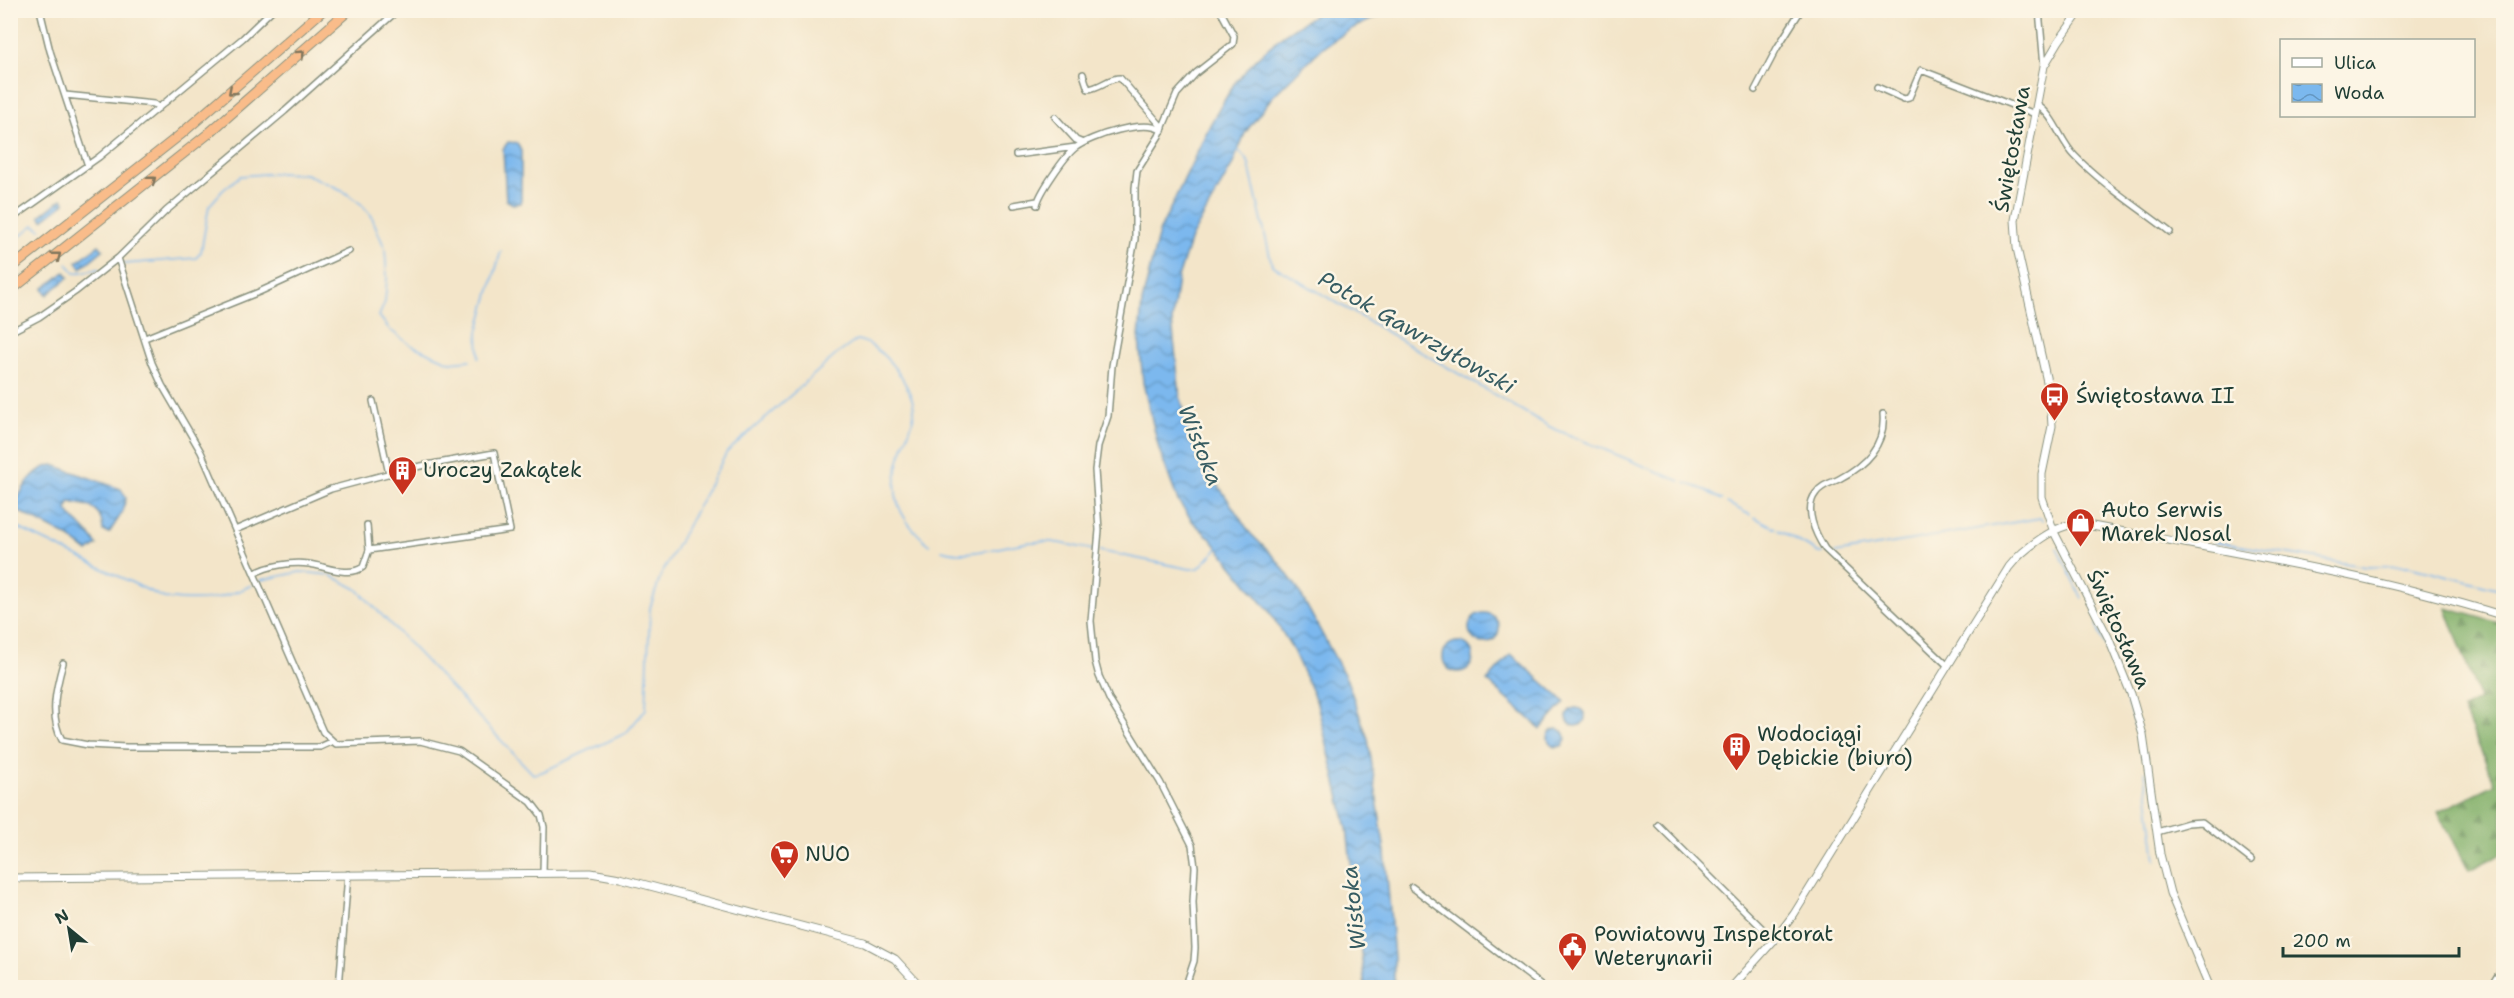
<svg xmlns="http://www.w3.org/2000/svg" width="2514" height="998" viewBox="0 0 2514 998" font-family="'Shantell Sans',sans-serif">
  <defs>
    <pattern id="forest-firs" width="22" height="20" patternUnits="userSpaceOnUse" patternTransform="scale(1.5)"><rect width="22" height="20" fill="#80af68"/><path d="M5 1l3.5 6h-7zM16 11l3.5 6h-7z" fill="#689056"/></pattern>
    <pattern id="water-waves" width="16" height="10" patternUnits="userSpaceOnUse" patternTransform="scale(1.5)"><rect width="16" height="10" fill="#7bb8ee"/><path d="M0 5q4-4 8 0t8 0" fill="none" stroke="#6497c2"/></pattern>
  </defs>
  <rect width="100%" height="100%" fill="#fcf5e5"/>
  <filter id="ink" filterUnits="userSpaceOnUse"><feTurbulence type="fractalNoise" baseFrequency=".0167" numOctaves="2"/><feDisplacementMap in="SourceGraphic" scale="12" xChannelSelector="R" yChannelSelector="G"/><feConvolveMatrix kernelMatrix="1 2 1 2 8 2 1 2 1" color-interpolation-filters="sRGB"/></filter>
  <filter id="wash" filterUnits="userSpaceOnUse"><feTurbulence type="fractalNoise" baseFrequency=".008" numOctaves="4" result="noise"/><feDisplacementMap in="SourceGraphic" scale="24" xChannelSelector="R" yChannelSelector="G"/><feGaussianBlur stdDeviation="1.35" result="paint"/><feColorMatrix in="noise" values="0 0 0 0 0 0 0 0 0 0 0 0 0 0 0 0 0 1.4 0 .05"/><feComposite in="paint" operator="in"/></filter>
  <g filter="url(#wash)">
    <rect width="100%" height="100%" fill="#f3e5c9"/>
    <path fill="url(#forest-firs)" stroke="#50764e" stroke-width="1.5" d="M2446 608 2503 624V853L2469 870 2438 812 2495 784 2463 709 2480 700Z"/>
    <path fill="url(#water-waves)" stroke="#4d7a91" stroke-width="1.5" d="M1320 11H1390L1351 29 1323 47 1272 97 1245 133 1232 166 1191 238 1178 278 1172 321 1180 396 1192 439 1216 482 1250 533 1276 559 1296 586 1347 680 1368 739 1385 852 1394 958V987H1365L1347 828 1317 703 1291 646 1269 611 1210 538 1193 522 1178 501 1159 449 1143 383 1139 338 1142 302 1159 232 1211 123 1234 84 1258 57 1283 35Z
      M508 142 517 143 521 151V203L513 204 506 200 503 149Z
      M62 199 65 203 43 220 40 216Z
      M99 245 103 250 81 268 77 262Z
      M65 272 69 277 47 295 43 289Z
      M53 465 121 489 126 498 122 513 109 533 103 531C102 507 90 505 69 502L67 510C75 524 89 530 97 545L88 552 70 538 18 511 15 505C23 487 33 468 53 465Z
      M1469 628a15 15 0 1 1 30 0a15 15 0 1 1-30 0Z
      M1443 657a15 15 0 1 1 30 0a15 15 0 1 1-30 0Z
      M1511 654 1565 702 1541 729 1487 681Z
      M1567 717a9 9 0 1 1 18 0a9 9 0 1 1-18 0Z
      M1548 738a9 9 0 1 1 18 0a9 9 0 1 1-18 0Z"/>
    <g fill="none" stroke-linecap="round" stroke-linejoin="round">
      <path stroke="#7bb8ee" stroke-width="1.5" d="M1238 150 1248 161 1272 265 1550 427 1680 481
        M10 244 34 225 41 229
        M67 264 75 273 99 269
        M124 264 196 258 201 252 209 206 223 190 240 176 277 173 306 174 342 190 361 204 371 215 385 249 387 278 385 302 379 316 390 330 411 345 450 362 470 360
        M479 358 478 332 501 251
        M1685 483 1705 490 1722 500
        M1727 503 1750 515
        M1754 517 1775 528
        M10 524 164 598C200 603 219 601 252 585
        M1778 530 1819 553H1823
        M2212 541 2367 567 2410 566 2504 590
        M2057 548 2082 598
        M942 550C970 559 1004 544 1033 542 1053 540 1074 546 1093 550
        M1100 551 1190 569 1199 568 1218 548
        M1836 553 2040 518 2043 520
        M261 580 300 572 330 575 357 589 533 774 542 772 626 733 646 709 650 608 661 575 727 452 836 355 857 340C881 343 915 388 914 412 913 424 907 436 903 448 888 490 894 516 930 545
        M2096 625 2117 673
        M2120 681 2138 735 2142 757
        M2145 771 2156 860"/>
    </g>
  </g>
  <g filter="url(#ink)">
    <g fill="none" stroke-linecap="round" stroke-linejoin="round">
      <defs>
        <path id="minor" d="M40 10 50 51 88 166
          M2039 10 2044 66
          M1083 74 1088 89C1100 88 1108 78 1120 78L1163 128
          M1877 87 1904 99 1909 98 1921 70 2035 114
          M1755 90 1777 48 1801 10
          M65 95 154 104 159 108
          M2037 105C2055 116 2060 141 2075 156 2103 185 2138 207 2170 232
          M1055 117 1076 140 1083 143
          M1016 155 1076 147
          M1014 205 1037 201
          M1037 205C1039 193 1065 156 1075 148 1090 136 1146 118 1162 131
          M10 220 99 157 243 38 272 10
          M118 258 152 363 162 385 201 452 323 732 336 744 420 741 459 751 531 802 541 815 544 827 543 873
          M10 332 39 317 75 292 118 258 166 211 285 111 398 10
          M145 338 259 292 349 251
          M373 401 389 474
          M1883 414C1886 445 1864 466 1839 479 1831 483 1821 485 1816 493 1803 509 1816 535 1825 549L1948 666
          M367 525 369 550
          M235 530 331 489 410 468 494 453 510 530 369 550 363 567C349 578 325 566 309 564 293 562 268 565 254 574
          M63 663C56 688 49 716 62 740L88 745 126 747H320L331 742
          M1658 825 1774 940
          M2157 832 2188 823 2202 822 2251 860
          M1412 887 1545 988
          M339 988 348 874
          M1185 988 1194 961 1195 948 1193 902 1195 867 1192 845 1160 782 1110 701 1099 676 1095 661 1091 621 1099 530 1095 470 1098 446 1108 416 1112 366 1135 239V188L1137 171 1159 136 1177 94 1196 73 1233 44 1234 36 1220 10
          M2490 988 2504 965"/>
        <path id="tertiary" d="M2081 10 2059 41 2044 66 2015 220 2017 248 2050 395 2052 426 2042 474V497L2054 532 2108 637 2131 694 2143 735 2160 854 2170 893 2210 988
          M10 878 591 873 620 878 865 943 895 959 922 988
          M1731 988 1775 939 1794 914 2009 567C2022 550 2059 521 2082 524 2223 551 2366 573 2504 616"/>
        <path id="motorway" d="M10 269 180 135 323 10
          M10 291 208 134 349 10"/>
      </defs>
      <use href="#minor" stroke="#89917e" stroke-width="8"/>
      <use href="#tertiary" stroke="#89917e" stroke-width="9"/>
      <use href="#motorway" stroke="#89917e" stroke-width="11"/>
      <use href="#minor" stroke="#fff" stroke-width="5"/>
      <use href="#tertiary" stroke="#fff" stroke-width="7"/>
      <use href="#motorway" stroke="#f9bc8a" stroke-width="9"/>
    </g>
    <defs><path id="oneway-chevron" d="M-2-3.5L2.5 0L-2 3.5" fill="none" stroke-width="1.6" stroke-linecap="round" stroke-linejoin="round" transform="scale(1.5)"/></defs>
    <g stroke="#81765b">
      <use href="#oneway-chevron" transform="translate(301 54) rotate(-42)"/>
      <use href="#oneway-chevron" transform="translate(232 91) rotate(139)"/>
      <use href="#oneway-chevron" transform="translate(152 180) rotate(-39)"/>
      <use href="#oneway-chevron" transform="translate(57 256) rotate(-38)"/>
    </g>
  </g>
  <defs>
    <symbol id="bus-pin" viewBox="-11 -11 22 30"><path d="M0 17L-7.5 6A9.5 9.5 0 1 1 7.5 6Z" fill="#c8321e" stroke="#fcf5e5"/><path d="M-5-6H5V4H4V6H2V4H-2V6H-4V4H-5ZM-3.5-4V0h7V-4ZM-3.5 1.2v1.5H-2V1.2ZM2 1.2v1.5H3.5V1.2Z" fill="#fff"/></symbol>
    <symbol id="building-pin" viewBox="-11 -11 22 30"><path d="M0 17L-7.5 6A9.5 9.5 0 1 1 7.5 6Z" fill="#c8321e" stroke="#fcf5e5"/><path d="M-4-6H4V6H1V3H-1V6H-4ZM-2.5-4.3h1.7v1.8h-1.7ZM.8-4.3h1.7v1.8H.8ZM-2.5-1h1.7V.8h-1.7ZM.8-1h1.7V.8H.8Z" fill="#fff"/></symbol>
    <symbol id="shop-pin" viewBox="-11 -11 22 30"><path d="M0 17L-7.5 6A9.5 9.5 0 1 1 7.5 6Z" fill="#c8321e" stroke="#fcf5e5"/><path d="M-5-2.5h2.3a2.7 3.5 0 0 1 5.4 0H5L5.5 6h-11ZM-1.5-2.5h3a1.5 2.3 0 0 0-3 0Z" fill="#fff"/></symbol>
    <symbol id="supermarket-pin" viewBox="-11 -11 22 30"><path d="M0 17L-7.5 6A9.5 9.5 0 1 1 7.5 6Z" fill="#c8321e" stroke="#fcf5e5"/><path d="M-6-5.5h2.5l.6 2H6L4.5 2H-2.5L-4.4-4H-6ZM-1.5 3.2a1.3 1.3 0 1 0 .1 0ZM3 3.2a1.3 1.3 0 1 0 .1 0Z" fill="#fff"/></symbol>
    <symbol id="civic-pin" viewBox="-11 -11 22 30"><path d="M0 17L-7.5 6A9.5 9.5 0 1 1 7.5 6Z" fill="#c8321e" stroke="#fcf5e5"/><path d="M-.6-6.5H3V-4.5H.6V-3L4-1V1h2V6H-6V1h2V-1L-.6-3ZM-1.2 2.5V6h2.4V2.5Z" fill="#fff"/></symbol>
  </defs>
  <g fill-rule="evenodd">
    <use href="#bus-pin" x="2038" y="380" width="33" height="45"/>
    <use href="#building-pin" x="386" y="454" width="33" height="45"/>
    <use href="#shop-pin" x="2064" y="506" width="33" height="45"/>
    <use href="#building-pin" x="1720" y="730" width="33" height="45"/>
    <use href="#supermarket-pin" x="768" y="838" width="33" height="45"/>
    <use href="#civic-pin" x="1556" y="930" width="33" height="45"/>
  </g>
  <g text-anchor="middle" stroke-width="5" stroke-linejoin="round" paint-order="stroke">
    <g font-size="21" fill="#1f3d34" stroke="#fcf5e5">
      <text transform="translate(2012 149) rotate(-80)" y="7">Świętosława</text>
      <text transform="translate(2119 629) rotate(66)" y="7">Świętosława</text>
    </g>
    <g font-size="21" fill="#1f3d34" stroke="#fcf5e5" text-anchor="start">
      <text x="2076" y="403">Świętosława II</text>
      <text x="423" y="477">Uroczy Zakątek</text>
      <text x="2101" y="517">Auto Serwis<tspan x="2101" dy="24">Marek Nosal</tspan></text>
      <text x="1757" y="741">Wodociągi<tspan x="1757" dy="24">Dębickie (biuro)</tspan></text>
      <text x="805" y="861">NUO</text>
      <text x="1594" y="941">Powiatowy Inspektorat<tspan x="1594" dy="24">Weterynarii</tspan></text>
    </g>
    <g font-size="22" font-style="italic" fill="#365c62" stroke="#fcf5e5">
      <text transform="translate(1417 332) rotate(30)" y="8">Potok Gawrzyłowski</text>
      <text transform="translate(1201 445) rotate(68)" y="8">Wisłoka</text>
      <text transform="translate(1353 908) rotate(-96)" y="8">Wisłoka</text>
    </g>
  </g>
  <rect width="2514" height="998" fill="none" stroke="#fcf5e5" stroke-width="36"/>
  <rect x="2280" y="39" width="195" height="78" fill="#fcf5e5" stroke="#a4ab9e" stroke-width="1.5"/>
  <rect x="2292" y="58" width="30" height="9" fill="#ffffff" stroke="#a4ab9e" stroke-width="1.5"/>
  <text x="2334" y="69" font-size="18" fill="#1f3d34">Ulica</text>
  <rect x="2292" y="84" width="30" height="18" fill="url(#water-waves)" stroke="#a4ab9e" stroke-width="1.5"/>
  <text x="2334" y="99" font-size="18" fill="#1f3d34">Woda</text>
  <g transform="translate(69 929) rotate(330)" stroke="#fcf5e5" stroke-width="4.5" paint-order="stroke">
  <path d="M0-4.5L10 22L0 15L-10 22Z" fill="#1f3d34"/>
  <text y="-9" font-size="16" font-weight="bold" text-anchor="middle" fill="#1f3d34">N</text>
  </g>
  <path d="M2283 947v9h176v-9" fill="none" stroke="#1f3d34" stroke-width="3"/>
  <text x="2292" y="947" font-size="18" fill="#1f3d34" stroke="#fcf5e5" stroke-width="4.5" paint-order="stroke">200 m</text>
</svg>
